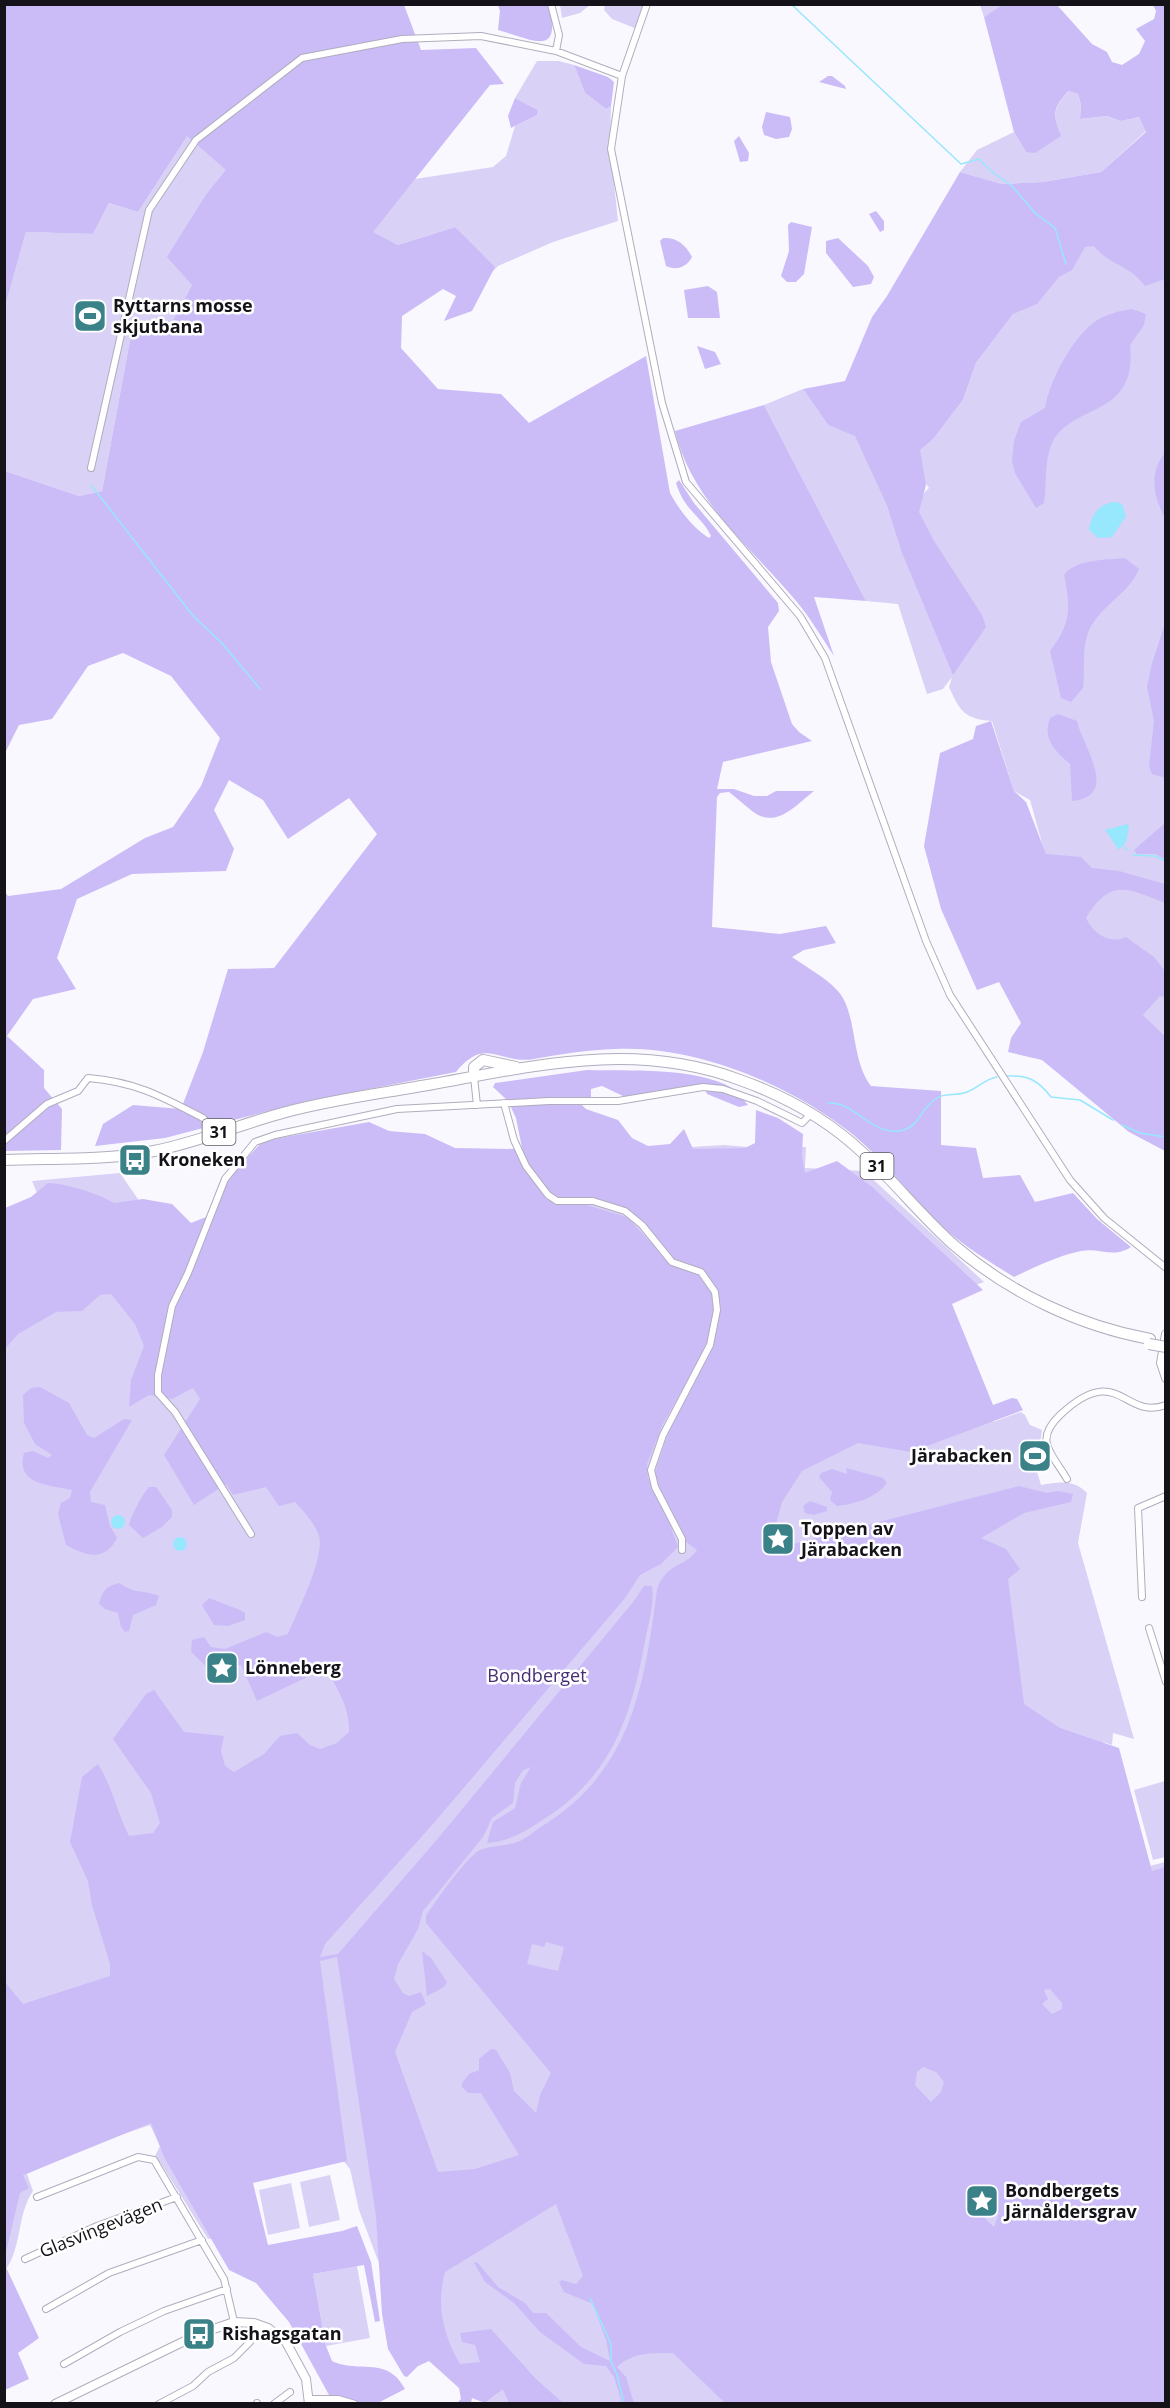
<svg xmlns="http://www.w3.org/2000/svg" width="1170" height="2408" viewBox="0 0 1170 2408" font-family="'Open Sans',sans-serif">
  <rect width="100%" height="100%" fill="#faf8ff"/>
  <path fill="#d9d1f6" d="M560 5H590L580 13 562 18Z
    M605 5H646L637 29 612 19 604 10Z
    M980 5H1004L984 17Z
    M537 61H559L574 65 585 93 606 109 611 106 610 146 618 221 553 242 498 266 492 272 455 227 398 245 372 232 415 179 493 167 506 156 515 126 537 115 538 110 515 98Z
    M1068 91 1078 94 1081 105 1080 119 1107 116 1121 121 1139 117 1146 131 1101 172 1043 182 1002 184 960 172 977 150 1014 132 1026 152 1060 136C1052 114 1054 109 1068 91Z
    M187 135 227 170 207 193 192 285 169 328 133 324 102 491 79 496 5 471V307L26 232 93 234 109 203 138 212Z
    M1081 236 1165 272V1036L1071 947 1030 800 1014 791 992 721C964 719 960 711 949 687L952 677 943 689 927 694 898 604 866 601 764 405 803 389 828 425 855 435 887 506 906 562C911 541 912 503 929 488L921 477 916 449 934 438 963 400 976 363 1062 249Z
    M289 1137 407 1147 518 1151 541 1156 724 1145 760 1148 806 1147 805 1168 864 1171 984 1282 935 1300 993 1422 1021 1412 1025 1415 1030 1425 1042 1430 1040 1444 1044 1455H1034L1033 1459 1041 1485C1058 1482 1074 1479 1087 1493L1078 1543 1134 1739 1113 1733 1112 1745 1103 1742 1146 1867 1165 1862V2403H485L497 2394 417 2338 377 2258 359 2210 350 2169 341 2158 239 2172 247 2232 208 2239 160 2162 156 2168 152 2162 160 2146 150 2125 109 2139 27 2174 33 2191C17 2214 22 2248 5 2271V1290L42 1205 32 1181 120 1173 142 1205 198 1235 243 1162 259 1146Z
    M1165 1781V1857L1153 1860 1134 1790Z
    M330 2175 340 2220 309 2227 300 2182Z
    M291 2183 300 2228 268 2235 259 2190Z
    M357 2266 370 2338 326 2346 313 2274Z"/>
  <path fill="#cbbcf8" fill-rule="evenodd" d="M1004 4 1057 5 1092 44 1107 52 1112 62 1122 65 1139 54 1145 41 1136 29 1154 19 1156 11 1153 5H1165V279L1145 286C1129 264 1110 266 1094 246L1085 247 1072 270 1059 277 1037 304 1013 314 976 363 963 400 934 438 920 450 926 485 919 512 934 541 982 615 986 627 953 675 902 553 887 506 855 436 828 425 803 389 845 381 872 317 887 296 960 172 1002 184 1043 182 1101 172 1146 132 1139 117 1121 121 1107 116 1080 119 1081 105 1078 94 1068 91C1053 109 1052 114 1061 136L1035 153 1026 152 1014 132 984 17Z
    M5 5H404L421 50 476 48 504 84 490 85 373 232 398 245 455 227 495 267 472 311 444 321 456 296 443 289 402 316 401 348 438 389 501 394 529 423 646 356 670 493C680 511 692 527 709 538L711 536C701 515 685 512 676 483L679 480 694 503 778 603 779 611 768 627 771 662 792 724 799 732 812 741 723 762 717 789H734L754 796H767L776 791H814C796 805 776 830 752 811 744 805 737 798 729 792L720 793 717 797 712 927 780 934 826 926 836 943 804 950 792 957C806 967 825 977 837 990 858 1012 850 1059 871 1086L941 1091V1145L976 1148 983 1178 1020 1175 1035 1202 1073 1193 1097 1219 1131 1247C1113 1259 1100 1247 1081 1251 1057 1256 1035 1267 1014 1277 985 1259 957 1242 933 1218 906 1190 882 1158 851 1133 789 1084 695 1045 615 1049 588 1050 560 1054 534 1059 501 1065 485 1035 456 1072L303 1102 165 1138 95 1146 103 1124 133 1105 181 1109 203 1052 228 969 274 968 377 834 349 798 288 839 263 800 229 780 214 810 234 849 226 871 132 874 77 899 57 958 76 989 33 999 7 1036 44 1070V1088L62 1109 61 1150 5 1151V892L8 896 61 889 145 838 173 827 201 786 220 738 171 676 123 653 88 666 52 719 19 725 5 753V471L79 496 102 491 133 324 169 328 192 285 167 257 207 193 226 170 187 136 138 212 109 203 93 234 26 232 5 307Z
    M498 5H549C562 58 533 40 498 30L500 11Z
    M574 65 608 77 614 82 611 106 606 109 585 93Z
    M828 76H832L845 86 846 89 819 82Z
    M515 98 538 110 537 115 511 128 508 116Z
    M766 112 790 117 792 129 789 137 776 139 764 135 762 127Z
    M739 136 749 153 748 161 740 162 734 141Z
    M876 211 884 221V230L880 232 869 214Z
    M791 222 812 227 804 274 796 282H787L781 276 789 251 788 225Z
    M663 238C677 237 686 245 692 257 687 267 676 271 666 266L660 241Z
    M838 238 868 266 874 277 871 284 853 287 826 253V241Z
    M708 286 717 292 720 318H688L684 290Z
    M1132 309 1146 314 1144 325 1130 345C1138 419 1072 402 1052 443 1044 461 1047 484 1044 503L1036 508 1015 473 1012 461 1014 441 1021 422 1045 408C1049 381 1076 330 1101 318 1111 313 1122 310 1132 309Z
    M697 346 715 352 721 364 705 369Z
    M764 405 866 601 814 597 834 656C822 638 811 619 797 602 752 548 692 502 675 431Z
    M1165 453V518C1154 498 1148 473 1165 453Z
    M1125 558 1139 569C1129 595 1095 608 1087 636 1082 651 1085 672 1083 688L1071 702 1061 698 1050 651C1071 623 1071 609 1064 575 1075 559 1107 560 1125 558Z
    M1165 624 1166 778 1152 774 1149 766 1154 721 1147 687 1152 663Z
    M1058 714 1077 721C1082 745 1121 797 1072 801L1070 764C1055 751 1042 739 1050 718Z
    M991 721 1014 791 1026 802 1046 854 1081 857 1092 868 1119 871 1165 884V903C1128 889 1111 877 1086 918 1093 933 1109 945 1126 937L1154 957 1165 971V997L1160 996 1143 1015 1165 1036V1151L1129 1132 1042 1060 1008 1052 1011 1038 1021 1023 999 982 977 990 941 909 924 846 940 753 973 739 976 726Z
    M1165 823V859L1155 854H1137L1134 850Z
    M587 1070C627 1071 697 1067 732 1088 738 1092 743 1099 748 1105L739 1107 707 1094 703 1085 625 1097 602 1086 591 1089V1097L580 1103 586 1109 618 1120 632 1138 648 1146 670 1144 684 1129 693 1149 745 1148 755 1143 756 1110 778 1118 803 1134 802 1156 805 1173 837 1161 871 1186 983 1290 952 1304 993 1405 1012 1398 1017 1399 1023 1410 911 1452 858 1443 802 1471 782 1502 772 1539 774 1549 1019 1486 1047 1493 1058 1491 1073 1494 1071 1502 1024 1513 981 1538 1006 1549 1020 1569 1008 1579 1024 1704 1060 1728 1119 1748 1152 1871 1165 1867 1166 2394 1163 2403H725L673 2353C652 2353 633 2352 617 2367L626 2377 634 2403H622L614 2377 606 2366 584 2364 540 2332 514 2303 485 2282 474 2263 477 2262 498 2287 525 2303 533 2313H546L581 2347 610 2361 606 2340 593 2304 564 2292 559 2282 562 2280 576 2284 583 2276 556 2204 445 2272C436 2305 443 2335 460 2364L480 2362 475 2345 462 2342 460 2333 491 2329 536 2379 563 2403H509L503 2389 485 2403 472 2398 471 2403H457L461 2399 459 2388 429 2361 418 2366 407 2377 404 2376 388 2349 382 2314 376 2216 337 1957 320 1961 347 2161 253 2183 268 2245 342 2231 357 2226 371 2262 380 2321 375 2322 364 2265 313 2274 326 2346 332 2361C359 2374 387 2355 405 2389L378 2403H360L329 2395 289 2322 256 2283 229 2270 164 2157 151 2123 23 2175 29 2188 20 2193 5 2256V1982L23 2004 110 1976V1964L92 1905 88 1881 70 1842 82 1777 98 1764C112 1786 117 1812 129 1836L153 1833 160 1823 151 1793 113 1739 146 1694 154 1690 184 1732 224 1736 221 1751 225 1766 234 1772 264 1754 280 1736 297 1733 310 1745 320 1749 337 1743 349 1732C350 1707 337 1689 326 1668L257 1701 241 1665 206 1666 191 1652 192 1640 204 1637 211 1647 225 1649 266 1632 278 1637 288 1634C297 1612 325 1558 319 1536 315 1523 304 1512 295 1502L279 1506 266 1487 233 1495 226 1484 194 1505 164 1455 200 1399 193 1388 172 1399 149 1395 129 1407 131 1380 144 1346 135 1324 111 1294 100 1295 82 1311 56 1312 18 1334 5 1349V1208L31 1197 48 1183C68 1184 97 1193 114 1203L143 1199 172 1204 191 1223 206 1217 227 1180 261 1143 279 1138 369 1122 389 1131 425 1134 455 1148 517 1149 522 1163 547 1199 560 1204H583L627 1217 673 1266 700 1273 715 1297 708 1345 663 1424 647 1464 648 1478 664 1508 678 1547 661 1564 640 1575 625 1598 433 1824 325 1944 320 1957 338 1954 440 1836 633 1602 644 1586H652C655 1602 648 1625 645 1641 631 1718 611 1778 541 1821 523 1833 509 1841 487 1843L493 1822 515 1808 521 1783 531 1767 523 1770 515 1783 513 1803 492 1818 483 1837 423 1911 418 1929 398 1964 394 1979 403 1993 409 1996 421 1992 426 2004 412 2012 395 2052 438 2172 475 2169 519 2155 481 2093H468L462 2087V2083L469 2074 479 2070V2059L491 2049 496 2050 510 2073 514 2091 536 2113 540 2095 551 2073 426 1923V1916C434 1903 469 1854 480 1850 493 1845 508 1846 520 1841 530 1836 538 1828 547 1823 632 1768 645 1683 657 1589 668 1561 682 1570 697 1550L686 1542 658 1485 655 1472 669 1431 709 1354 721 1309 718 1295 709 1278 695 1266 673 1259 642 1222 608 1203 559 1200 545 1191 524 1158 516 1118 508 1101 493 1087 495 1083ZM546 1942 564 1947 558 1971 527 1964 532 1944 544 1947ZM1050 1989 1062 2003V2009L1052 2014 1042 2004 1048 1999 1044 1990ZM923 2067 936 2072 944 2082 941 2092 931 2102 915 2085 917 2072ZM989 2187 992 2191 995 2209 999 2213 994 2227 973 2207V2201Z
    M40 1387 69 1403 87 1435 94 1438 124 1419 132 1420 90 1492 91 1502 105 1505 110 1526 117 1538C105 1562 86 1556 66 1545L58 1514 61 1503 70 1498 72 1490C50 1485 15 1485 24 1453L33 1451 48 1458 52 1455 35 1444 24 1423 23 1395 31 1388Z
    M846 1468 883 1478 887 1483C876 1498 855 1504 837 1506L830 1500 832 1492 819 1477 821 1473 832 1469 847 1474Z
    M149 1487H156L172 1510V1517L162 1527 143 1538 129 1525C132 1514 142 1495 149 1487Z
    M810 1501 827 1507V1511L814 1515 805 1513 803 1506Z
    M120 1583C133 1594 145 1590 159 1596L156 1605 133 1615 129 1631 125 1632 121 1627 118 1613 105 1609 99 1604C103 1590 106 1586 120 1583Z
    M209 1598 240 1610 245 1613V1620L228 1626 214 1625 202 1605Z
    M422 1951 431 1958 447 1982 444 1987 427 1996Z
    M5 2265 39 2338 18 2353 29 2379 5 2390Z"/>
  <path fill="#97e7fd" d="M1116 502 1122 504 1126 516 1112 537 1098 538 1089 530C1091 514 1100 503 1116 502Z
    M1127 824 1129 827 1126 842 1119 850 1105 830Z
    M111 1522a7 7 0 1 1 14 0a7 7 0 1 1-14 0Z
    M173 1544a7 7 0 1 1 14 0a7 7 0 1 1-14 0Z"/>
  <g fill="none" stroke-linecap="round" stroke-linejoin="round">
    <path stroke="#97e7fd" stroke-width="1.5" d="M791 4 961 164 979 159 991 171 1012 186 1035 213 1055 228 1066 264
      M91 485 194 617 221 642 260 689
      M1124 847 1128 850
      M1133 855 1155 856 1166 861
      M1007 1076C1028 1075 1038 1080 1051 1097L1080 1100 1113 1120
      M828 1103C856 1101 873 1139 904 1130 918 1126 922 1109 933 1101 943 1092 952 1096 964 1093 976 1090 984 1079 997 1077
      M1122 1125 1140 1133 1166 1137
      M590 2298 611 2344V2361L617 2375 624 2404"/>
    <defs>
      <path id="street" d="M551 4 559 35 556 51
        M647 4 622 76 611 149 662 403 686 482 800 616 825 658 926 941 950 995 1070 1180 1104 1218 1166 1268
        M91 468 149 210 196 140 302 58 402 39 481 36 556 51 622 76
        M474 1077 477 1105
        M504 1103 514 1140 526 1166 548 1195 557 1201H593L625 1211 642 1225 672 1262 701 1272 715 1292 717 1310 710 1345 663 1435 651 1470 655 1487 682 1539V1550
        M4 1141 47 1104 78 1091 88 1078C136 1082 161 1096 203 1118L208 1123 212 1135
        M1067 1479C1052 1453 1033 1441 1060 1415 1119 1360 1123 1421 1166 1405
        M251 1534 175 1412 158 1393V1375L172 1306 188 1273 225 1179 255 1142 275 1135 397 1109 549 1101H618L703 1087 723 1089 757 1101 802 1123 808 1117
        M1142 1597 1138 1508 1166 1496
        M1149 1628 1166 1682
        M37 2197 138 2157 154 2160 224 2279 234 2322
        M25 2259 97 2226 177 2197
        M46 2309 109 2273 202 2240
        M64 2364 120 2332 164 2311 227 2289
        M310 2399H338L355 2404
        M257 2403V2404
        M159 2404 193 2386 208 2372 234 2358 250 2342
        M274 2404 290 2392"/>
      <path id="secondary" d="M1166 1334 1161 1363 1166 1378
        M55 2404 199 2334 234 2322 254 2323 268 2328 286 2342 306 2379 309 2404"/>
      <path id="highway" d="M474 1077V1067L483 1060 516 1067
        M4 1160C54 1158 105 1161 154 1151 199 1142 241 1124 286 1112 334 1099 384 1093 433 1084 538 1065 636 1041 740 1080 785 1096 828 1120 863 1153 895 1182 922 1217 955 1246 1010 1293 1079 1326 1150 1339"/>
    </defs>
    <use href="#street" stroke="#b0adbd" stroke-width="8"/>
    <use href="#secondary" stroke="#b0adbd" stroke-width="10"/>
    <use href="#highway" stroke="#b0adbd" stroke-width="12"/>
    <use href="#street" stroke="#fff" stroke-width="6"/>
    <use href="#secondary" stroke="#fff" stroke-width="8"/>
    <use href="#highway" stroke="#fff" stroke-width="10"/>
    <defs>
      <path id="highway-bridge" d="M1149 1344 1166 1347"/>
    </defs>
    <use href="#highway-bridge" stroke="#b0adbd" stroke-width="12" stroke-linecap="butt"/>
    <use href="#highway-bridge" stroke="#fff" stroke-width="10"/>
  </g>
  <defs>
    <symbol id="stadium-square" viewBox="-11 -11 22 22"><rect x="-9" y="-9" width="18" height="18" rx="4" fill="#3a8288" stroke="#fff"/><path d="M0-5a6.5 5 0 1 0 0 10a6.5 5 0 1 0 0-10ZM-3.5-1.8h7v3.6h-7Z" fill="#fff"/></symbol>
    <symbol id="bus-square" viewBox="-11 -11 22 22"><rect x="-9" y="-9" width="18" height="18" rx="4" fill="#3a8288" stroke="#fff"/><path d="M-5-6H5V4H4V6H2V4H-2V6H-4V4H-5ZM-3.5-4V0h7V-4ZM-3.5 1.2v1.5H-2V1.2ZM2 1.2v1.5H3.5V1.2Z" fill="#fff"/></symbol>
    <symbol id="sight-square" viewBox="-11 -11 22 22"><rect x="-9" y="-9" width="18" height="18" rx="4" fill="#3a8288" stroke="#fff"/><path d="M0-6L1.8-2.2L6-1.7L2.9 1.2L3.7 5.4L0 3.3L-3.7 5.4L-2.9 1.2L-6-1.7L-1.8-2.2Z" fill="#fff"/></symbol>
  </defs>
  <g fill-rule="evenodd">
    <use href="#stadium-square" x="71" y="297" width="38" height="38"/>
    <use href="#bus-square" x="116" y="1141" width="38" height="38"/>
    <use href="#stadium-square" x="1016" y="1437" width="38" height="38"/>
    <use href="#sight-square" x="759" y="1520" width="38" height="38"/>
    <use href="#sight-square" x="203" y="1649" width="38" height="38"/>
    <use href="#sight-square" x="963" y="2182" width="38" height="38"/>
    <use href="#bus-square" x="180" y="2315" width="38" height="38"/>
  </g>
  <g text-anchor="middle" stroke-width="5" stroke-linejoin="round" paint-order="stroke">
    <g fill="#fff" stroke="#5b5a5e" stroke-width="1.5">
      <rect x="202.5" y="1119" width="33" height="26" rx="4.5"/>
      <rect x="860.5" y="1153" width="33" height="26" rx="4.5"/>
    </g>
    <g font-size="16" font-weight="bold" fill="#151319">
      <text x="219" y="1138">31</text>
      <text x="877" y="1172">31</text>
    </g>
    <g font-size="18" font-weight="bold" fill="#151319" stroke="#fff" text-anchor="start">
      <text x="113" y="312">Ryttarns mosse<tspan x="113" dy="21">skjutbana</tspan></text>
      <text x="158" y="1166">Kroneken</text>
      <text x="1012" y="1462" text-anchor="end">Järabacken</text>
      <text x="801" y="1535">Toppen av<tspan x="801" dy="21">Järabacken</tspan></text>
      <text x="245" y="1674">Lönneberg</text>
      <text x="1005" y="2197">Bondbergets<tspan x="1005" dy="21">Järnåldersgrav</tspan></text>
      <text x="222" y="2340">Rishagsgatan</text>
    </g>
    <g font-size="18" fill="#452e72" stroke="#fff">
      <text x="537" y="1682">Bondberget</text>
    </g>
    <g font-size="18" fill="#151319" stroke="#fff">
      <text transform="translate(101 2228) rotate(-22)" y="6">Glasvingevägen</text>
    </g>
  </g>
  <rect width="1170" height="2408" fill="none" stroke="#151319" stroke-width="12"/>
</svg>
